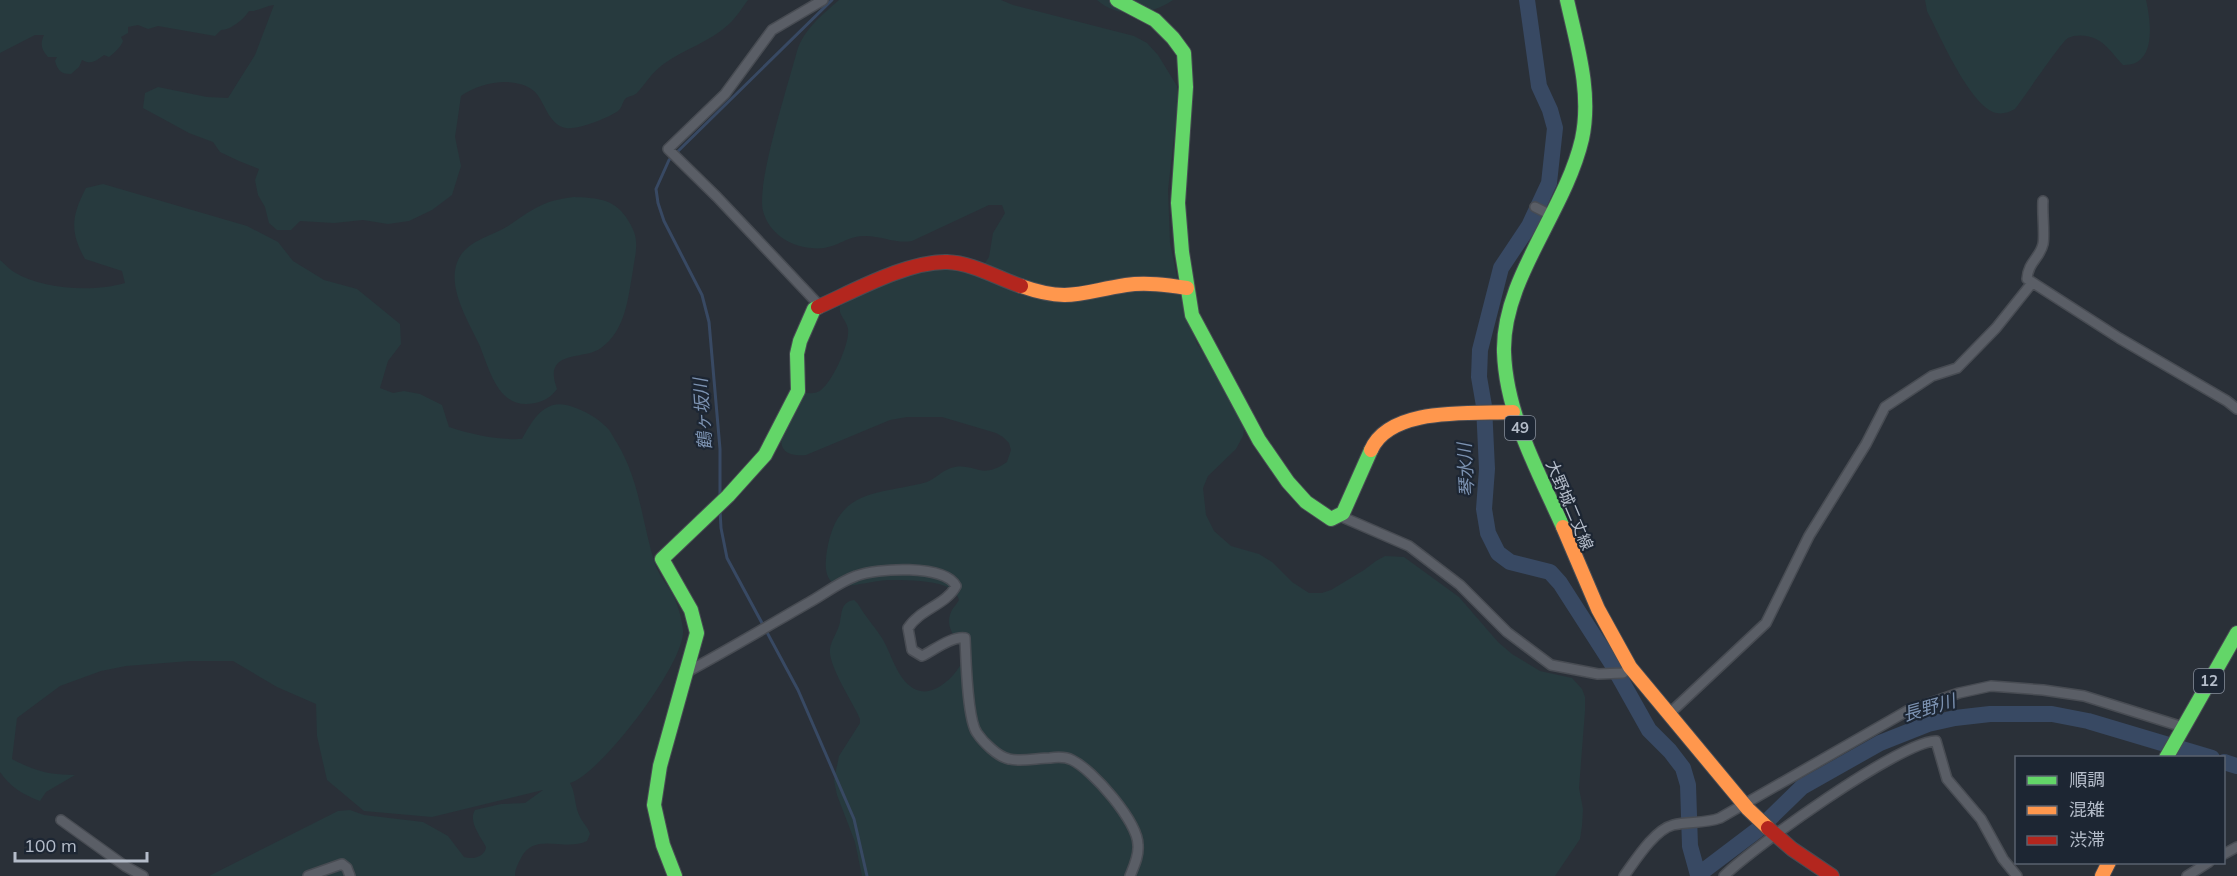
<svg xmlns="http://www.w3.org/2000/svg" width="2237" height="876" viewBox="0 0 2237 876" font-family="Mulish,'Noto Sans JP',sans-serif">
  <rect width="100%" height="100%" fill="#2a3038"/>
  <path fill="#273a3e" d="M0 0H748C742 8 736 18 728 25 709 42 685 49 665 63 653 71 646 83 637 93 634 96 628 96 625 99 622 103 622 108 618 111 608 118 578 130 566 128 548 125 545 101 534 91 515 75 479 83 461 96L455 137 461 166 452 195 432 210 409 221 388 224 363 220 334 223 300 221 291 230H277L269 223 265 207 258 195 255 180 259 169 239 161 220 152 213 142 189 133 143 108 145 93 158 87 207 97 228 98 255 55 274 5C265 6 257 12 249 11 244 19 231 30 221 30L215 36 158 26 148 29 138 25 128 27V33L121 37 123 41C121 47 114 53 109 57L104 55C96 61 91 65 82 60L79 67 71 74C61 74 58 71 55 61L57 57H48C41 49 40 44 44 35H35L0 53Z
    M839 0H1001L1013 5 1134 36 1147 43 1158 55 1177 86V110L1168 190 1170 243 1180 291 1197 344 1221 376 1245 425 1243 436 1236 449 1208 476 1203 488 1206 515 1214 531 1231 546 1259 554 1272 562 1292 582 1309 593H1322L1331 590 1364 570 1376 561 1385 556 1404 557 1459 597 1498 642 1512 654 1540 671 1572 678 1582 689 1585 697V711L1579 788 1583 809 1582 826 1580 839 1555 876H862L855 842 837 795 834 780 839 756 860 723V719C853 702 828 666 830 649 831 640 838 632 840 622 842 612 841 602 854 600L858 604C865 616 874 626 882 638 891 653 896 675 910 686 930 703 957 676 964 658 962 641 943 631 951 612 953 607 957 604 959 600 957 591 947 586 939 584 923 580 904 580 888 580 854 582 816 604 828 545 840 487 880 495 927 482 937 478 943 469 955 467 977 464 981 480 1007 462L1011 450 1009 443 1003 437 996 433 942 417H907L890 420 806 455C758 459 793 410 803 392 809 394 816 394 821 390 833 381 850 343 848 329 846 318 835 314 842 302L911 271 983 266 989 257 993 233 1005 213 1002 205H989L912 241C895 244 880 235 863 236 843 237 835 251 811 248 789 246 769 233 763 211 756 184 789 82 797 51 804 29 822 15 839 0Z
    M1097 0H1173C1150 16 1119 19 1097 0Z
    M1925 0H2146C2151 22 2157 66 2123 65 2115 57 2106 43 2096 39 2088 35 2076 34 2068 38 2062 41 2023 99 2015 109 2008 113 2001 115 1993 112 1968 101 1940 36 1927 11Z
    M103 184 247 226 278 242 293 261 324 280 357 289 400 324 401 344 388 361 380 388 393 393 404 391 420 394 442 405 449 427C474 435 496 440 522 439 533 419 546 396 573 407 584 411 595 416 604 425 610 429 613 437 617 443 640 481 642 523 655 564 659 575 665 582 671 591 677 602 682 618 683 630 686 662 600 775 570 783 576 793 574 806 580 817 583 823 588 827 590 834L587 841C565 852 534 831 521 858 518 864 515 869 515 876H209L338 811 350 810 364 815 423 822 448 836 464 857C472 860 485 857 486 847 480 836 468 821 475 810L501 804 525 803 543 790 432 817 364 811 327 780 317 736 316 704 277 687 233 661H190L126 666 101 671 60 686 17 718 12 759C34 771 50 775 75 775L46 792 40 801C24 795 10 787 0 772V260C5 264 9 269 14 272 43 290 94 292 125 283L122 271 85 259C69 231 72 215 86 188Z
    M574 197C595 198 613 198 626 217 631 225 636 233 636 242 637 251 634 261 633 270 628 298 626 330 601 348 589 357 570 353 558 363 551 370 554 380 557 389 551 397 545 401 535 403 498 411 490 370 479 344 468 320 445 285 459 258 469 240 492 236 508 226 534 209 541 201 574 197Z"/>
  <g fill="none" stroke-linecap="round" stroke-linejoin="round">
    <path stroke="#384963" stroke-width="3" d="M720 498V449L709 322 702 295 664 221 658 203 656 189 669 160 832 0
      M720 510 721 528 727 558 798 690 854 819 867 876
      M1697 876 1698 875"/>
    <path stroke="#384963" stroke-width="16" d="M1527 0 1539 86 1550 110 1555 128 1549 183 1529 226 1501 268 1480 350 1479 377 1484 406 1487 469 1484 509 1488 533 1498 553 1510 562 1550 572 1560 583 1612 664 1649 730 1670 751 1683 768 1688 785 1690 846 1698 875 1760 828 1802 787 1880 743 1928 724 1955 718 1990 714H2052L2088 721 2212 758
      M2224 762 2237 766"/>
    <defs>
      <path id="street" d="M2043 201C2042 212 2045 235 2043 244 2040 258 2028 262 2027 279L2119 338 2227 401 2237 409
        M1535 207 1551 215
        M820 306 717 197 668 149 725 94 772 30 823 0
        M1340 516 1409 546 1460 585 1507 632 1551 665 1598 674 1623 673 1630 667
        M687 672C728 650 768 626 808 603 823 595 839 582 856 576 876 568 945 564 956 586 946 605 920 609 908 628L912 650 922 656C934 650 952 636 965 638 966 658 967 719 977 733 983 742 998 757 1009 759 1021 762 1038 758 1050 758 1057 757 1066 757 1072 760 1093 770 1138 822 1138 845 1139 856 1134 866 1130 876
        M1670 713 1766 623 1809 536 1866 444 1885 407 1932 376 1957 368 1996 328 2032 283
        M61 820 125 866 143 876
        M2224 854 2237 847
        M308 876 342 864 347 868 350 876
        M1624 876C1635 861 1654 830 1673 825 1688 821 1704 824 1720 818L1907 711 1959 693 1991 686 2043 690 2084 696 2183 727
        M1724 876C1752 848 1901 741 1936 741L1947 779 1981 819 2003 859 2017 876
        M2187 876 2209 862"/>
      <path id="fast" d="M1117 0 1155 20 1173 38 1184 53 1186 87 1178 203 1182 252 1192 315 1259 440 1288 482 1306 502 1331 519 1343 513 1371 450
        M1563 527C1538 471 1506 414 1504 352 1502 279 1565 212 1582 139 1592 93 1577 45 1567 0
        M2166 758 2237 633
        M675 876 663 845 654 805 660 766 697 633 691 610 662 559 728 496 765 455 798 391 797 354 800 341 814 309 818 307"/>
      <path id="slow" d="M1021 286C1069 303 1081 292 1126 285 1146 282 1167 285 1187 288
        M1371 450C1390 406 1472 414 1513 412
        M1563 527 1598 609 1630 667 1748 809 1768 828
        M2102 876 2109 862"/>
      <path id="jam" d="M818 307C854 291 908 261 947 262 973 263 997 278 1021 286
        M1768 828 1792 849 1832 876"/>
    </defs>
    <use href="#street" stroke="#484c53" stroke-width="12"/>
    <use href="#fast" stroke="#484c53" stroke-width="16"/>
    <use href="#slow" stroke="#484c53" stroke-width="16"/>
    <use href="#jam" stroke="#484c53" stroke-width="16"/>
    <use href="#street" stroke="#5a5e66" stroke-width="9"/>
    <use href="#fast" stroke="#63d668" stroke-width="14"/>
    <use href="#slow" stroke="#ff974d" stroke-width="14"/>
    <use href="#jam" stroke="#b3261e" stroke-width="14"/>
  </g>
  <g text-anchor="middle" stroke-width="4.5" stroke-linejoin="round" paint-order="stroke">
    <g fill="#1d2633" stroke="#878f9c" stroke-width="1.5">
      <rect x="1505" y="416" width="30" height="24" rx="4.5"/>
      <rect x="2194" y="669" width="30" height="24" rx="4.5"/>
    </g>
    <g font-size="15" font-weight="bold" fill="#b4bcc9">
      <text x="1520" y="433">49</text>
      <text x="2209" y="686">12</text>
    </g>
    <g font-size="16" fill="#b4bcc9" stroke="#1d2633">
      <text transform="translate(1570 505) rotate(67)" y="6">大野城二丈線</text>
    </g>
    <g font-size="18" font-style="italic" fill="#7c92b1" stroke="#1d2633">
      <text transform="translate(703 414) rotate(-94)" y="6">鶴ヶ坂川</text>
      <text transform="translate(1466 470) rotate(-93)" y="6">琴水川</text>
      <text transform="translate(1929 708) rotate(-16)" y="6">長野川</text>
    </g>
  </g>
  <rect x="2015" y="756" width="210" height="108" fill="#1d2633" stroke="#59626f" stroke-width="1.5"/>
  <rect x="2027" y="776" width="30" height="9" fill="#63d668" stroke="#59626f" stroke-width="1.5"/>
  <text x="2069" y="786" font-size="18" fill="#b4bcc9">順調</text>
  <rect x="2027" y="806" width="30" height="9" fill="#ff974d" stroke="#59626f" stroke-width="1.5"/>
  <text x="2069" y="816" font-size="18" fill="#b4bcc9">混雑</text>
  <rect x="2027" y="836" width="30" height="9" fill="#b3261e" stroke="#59626f" stroke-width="1.5"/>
  <text x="2069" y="846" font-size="18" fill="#b4bcc9">渋滞</text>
  <path d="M15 852v9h132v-9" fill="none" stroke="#b4bcc9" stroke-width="3"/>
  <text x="24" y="852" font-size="18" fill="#b4bcc9" stroke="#1d2633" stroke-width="4.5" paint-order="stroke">100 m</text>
</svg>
